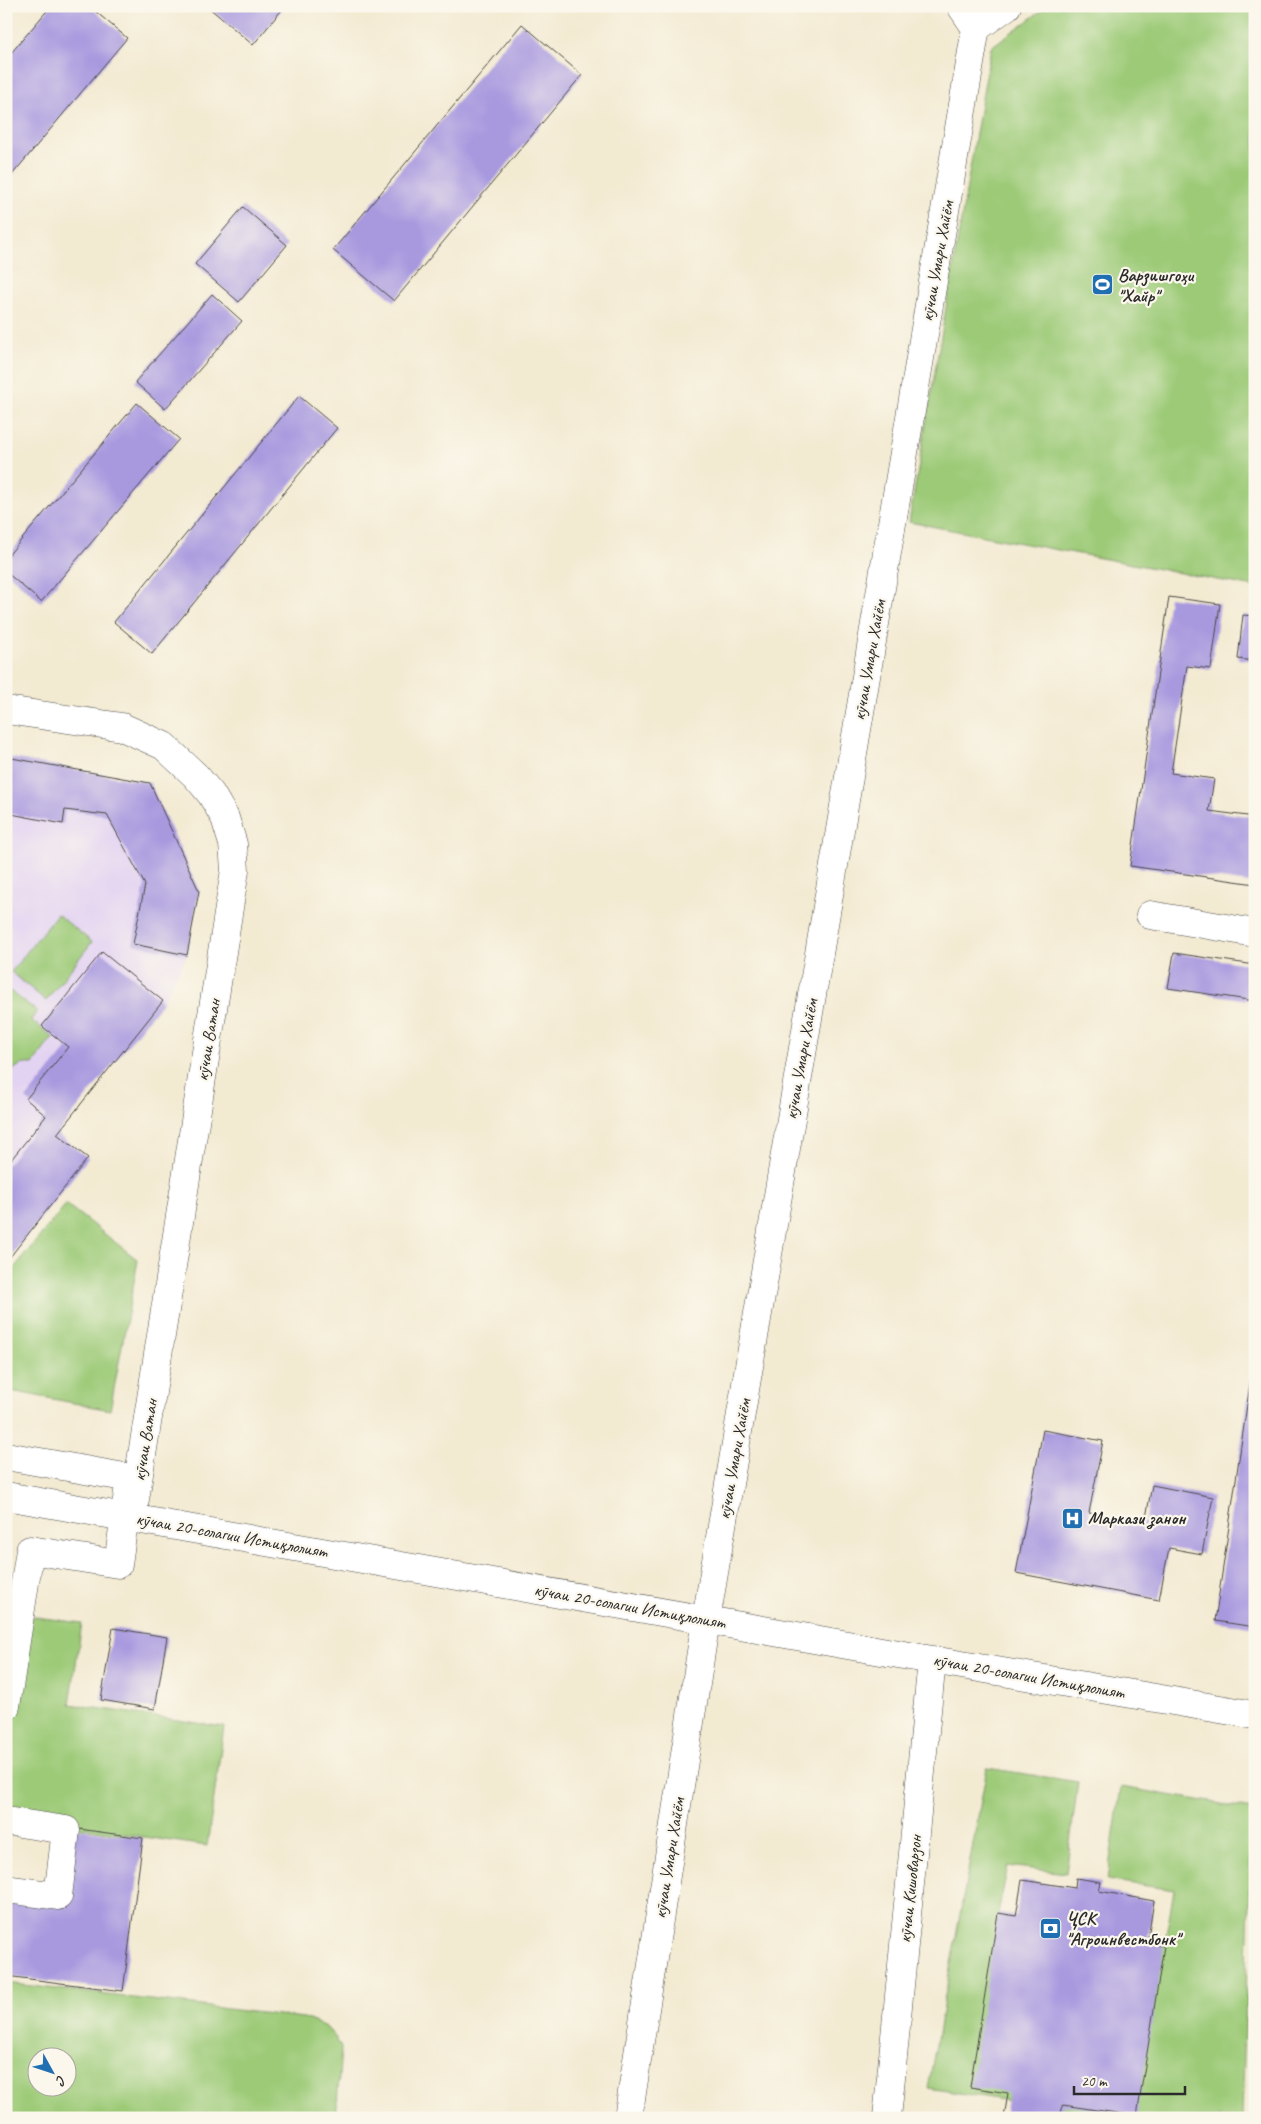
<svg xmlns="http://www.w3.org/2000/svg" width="1261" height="2124" viewBox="0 0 1261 2124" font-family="Caveat,sans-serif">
  <rect width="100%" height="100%" fill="#fbf7ec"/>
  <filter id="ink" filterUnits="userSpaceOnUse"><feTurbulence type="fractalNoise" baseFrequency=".02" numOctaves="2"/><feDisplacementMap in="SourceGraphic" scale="10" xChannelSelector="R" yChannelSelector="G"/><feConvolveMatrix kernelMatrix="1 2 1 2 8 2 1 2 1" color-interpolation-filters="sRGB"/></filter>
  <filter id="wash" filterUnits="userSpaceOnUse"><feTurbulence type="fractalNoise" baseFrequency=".0096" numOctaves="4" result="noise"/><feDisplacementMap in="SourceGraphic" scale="20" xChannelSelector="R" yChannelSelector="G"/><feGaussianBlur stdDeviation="1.12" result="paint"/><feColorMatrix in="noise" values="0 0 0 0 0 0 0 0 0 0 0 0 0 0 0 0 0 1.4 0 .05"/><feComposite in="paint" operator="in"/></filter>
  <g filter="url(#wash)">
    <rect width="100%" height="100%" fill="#f3ead2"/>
    <path fill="#e3d3f2" d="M6 757 150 783 199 891 187 955 163 1001 57 1134 88 1158 6 1262Z"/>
    <path fill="#9cca77" stroke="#647a51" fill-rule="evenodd" d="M1048 6H1255V587L909 522 991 47Z
      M57 914 92 942 46 1001 11 972Z
      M6 988 37 1011 31 1020 53 1037 33 1064C19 1063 15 1067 7 1078Z
      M66 1204 138 1260 110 1410 6 1390V1278Z
      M20 1615 82 1623 70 1704 224 1727 207 1846 6 1817V1708Z
      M987 1768 1078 1782 1066 1873 1008 1866 998 1913 1164 1946 1174 1890 1107 1880 1121 1787 1252 1809 1242 2118H1118L928 2088Z
      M6 1983 304 2018 326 2027 335 2037 341 2048 336 2118H6ZM68 2056V2086H38V2056Z"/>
    <g id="blocks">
      <path fill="#a899df" d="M51 6H89L127 38 6 182V59Z
        M207 6H285L253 45Z
        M522 24 582 75 394 301 333 250Z
        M243 207 287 245 239 302 195 264Z
        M212 294 242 321 165 409 135 382Z
        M299 396 337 428 152 654 114 622Z
        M137 403 179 439 41 602 6 572V558Z
        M1169 597 1220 604 1211 669 1187 666 1171 773 1214 779 1209 811 1255 817V884L1130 866Z
        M1243 615 1255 616V661L1238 659Z
        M6 757 150 783 199 891 187 955 133 944 145 885 107 815 65 810 63 824 6 813 8 806H6Z
        M102 952 163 1001 57 1134 88 1158 6 1262V1166L46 1116 26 1099 68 1047 42 1026Z
        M1174 953 1255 965V1001L1168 988Z
        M1251 1378 1255 1379V1627L1215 1621Z
        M1043 1430 1103 1441 1089 1513 1145 1523 1152 1485 1213 1497 1202 1554 1169 1548 1159 1600 1016 1573Z
        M113 1628 167 1637 155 1709 101 1700Z
        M72 1828 143 1838 123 1991 6 1976V1895L62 1902Z
        M1076 1878 1101 1882 1099 1891 1154 1901 1147 1943 1164 1946 1137 2116 1063 2105 1060 2118H1004L1008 2093 970 2087 998 1913 1016 1916 1022 1880 1075 1888Z"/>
    </g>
  </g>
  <g filter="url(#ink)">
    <use href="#blocks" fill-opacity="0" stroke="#494844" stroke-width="1"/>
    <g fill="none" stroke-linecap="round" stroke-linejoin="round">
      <defs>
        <path id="minor" d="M976 28 1007 6
          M6 710 122 727 164 746 196 776 211 794 225 818 233 844 235 870 132 1518
          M1150 915 1255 933
          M6 1456 130 1478 118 1564 30 1550 6 1706
          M6 1496 932 1660 1255 1715
          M6 1821 66 1830 58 1896 6 1889
          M628 2118 706 1620 976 28 961 6
          M887 2118 932 1660"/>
      </defs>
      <use href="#minor" stroke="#494844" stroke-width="29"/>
      <use href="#minor" stroke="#fff" stroke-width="28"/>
    </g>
  </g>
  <defs>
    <symbol id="stadium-square" viewBox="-11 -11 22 22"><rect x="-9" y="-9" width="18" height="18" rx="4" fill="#1f6fb2" stroke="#fbf7ec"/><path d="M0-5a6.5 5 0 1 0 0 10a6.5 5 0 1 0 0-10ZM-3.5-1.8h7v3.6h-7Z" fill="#fff"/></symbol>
    <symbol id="hospital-square" viewBox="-11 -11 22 22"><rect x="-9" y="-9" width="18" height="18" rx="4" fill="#1f6fb2" stroke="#fbf7ec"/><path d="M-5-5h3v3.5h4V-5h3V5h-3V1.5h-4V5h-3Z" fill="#fff"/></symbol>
    <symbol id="bank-square" viewBox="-11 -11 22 22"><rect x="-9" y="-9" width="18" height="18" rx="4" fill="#1f6fb2" stroke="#fbf7ec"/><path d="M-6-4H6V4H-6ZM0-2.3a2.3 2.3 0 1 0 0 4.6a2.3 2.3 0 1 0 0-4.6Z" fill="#fff"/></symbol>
  </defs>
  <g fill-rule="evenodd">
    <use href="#stadium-square" x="1090" y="272" width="25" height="25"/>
    <use href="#hospital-square" x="1060" y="1506" width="25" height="25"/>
    <use href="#bank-square" x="1038" y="1916" width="25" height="25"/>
  </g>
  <g text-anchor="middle" stroke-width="4.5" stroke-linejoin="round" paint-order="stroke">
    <g font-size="18" fill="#2b2b2b" stroke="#fbf7ec">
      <text transform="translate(937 261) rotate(-80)" y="6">кӯчаи Умари Хайём</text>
      <text transform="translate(869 660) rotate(-80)" y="6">кӯчаи Умари Хайём</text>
      <text transform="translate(208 1040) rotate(-81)" y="6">кӯчаи Ватан</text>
      <text transform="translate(801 1059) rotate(-80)" y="6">кӯчаи Умари Хайём</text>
      <text transform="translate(145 1440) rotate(-81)" y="6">кӯчаи Ватан</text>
      <text transform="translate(734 1459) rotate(-80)" y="6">кӯчаи Умари Хайём</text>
      <text transform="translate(232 1535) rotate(10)" y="6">кӯчаи 20-солагии Истиқлолият</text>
      <text transform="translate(630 1606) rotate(10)" y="6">кӯчаи 20-солагии Истиқлолият</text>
      <text transform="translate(1029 1676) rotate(10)" y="6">кӯчаи 20-солагии Истиқлолият</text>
      <text transform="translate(669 1858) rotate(-81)" y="6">кӯчаи Умари Хайём</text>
      <text transform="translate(910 1889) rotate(-84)" y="6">кӯчаи Кишоварзон</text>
    </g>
    <g font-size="18" font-weight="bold" fill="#2b2b2b" stroke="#fbf7ec" text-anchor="start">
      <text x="1118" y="281">Варзишгоҳи<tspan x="1118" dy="21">"Хайр"</tspan></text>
      <text x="1088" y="1524">Маркази занон</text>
      <text x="1066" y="1924">ҶСК<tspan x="1066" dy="21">"Агроинвестбонк"</tspan></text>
    </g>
  </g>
  <rect width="1261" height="2124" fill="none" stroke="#fbf7ec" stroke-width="25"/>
  <g transform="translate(52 2072) rotate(130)"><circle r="24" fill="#fbf7ec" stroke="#a8a59f"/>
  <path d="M0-4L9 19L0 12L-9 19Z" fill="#1f6fb2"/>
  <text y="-8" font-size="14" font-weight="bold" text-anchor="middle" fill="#2b2b2b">С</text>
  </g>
  <path d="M1074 2086v8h111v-8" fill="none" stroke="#2b2b2b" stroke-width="2.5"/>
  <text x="1081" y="2086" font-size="15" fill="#2b2b2b" stroke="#fbf7ec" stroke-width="4" paint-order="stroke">20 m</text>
</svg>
